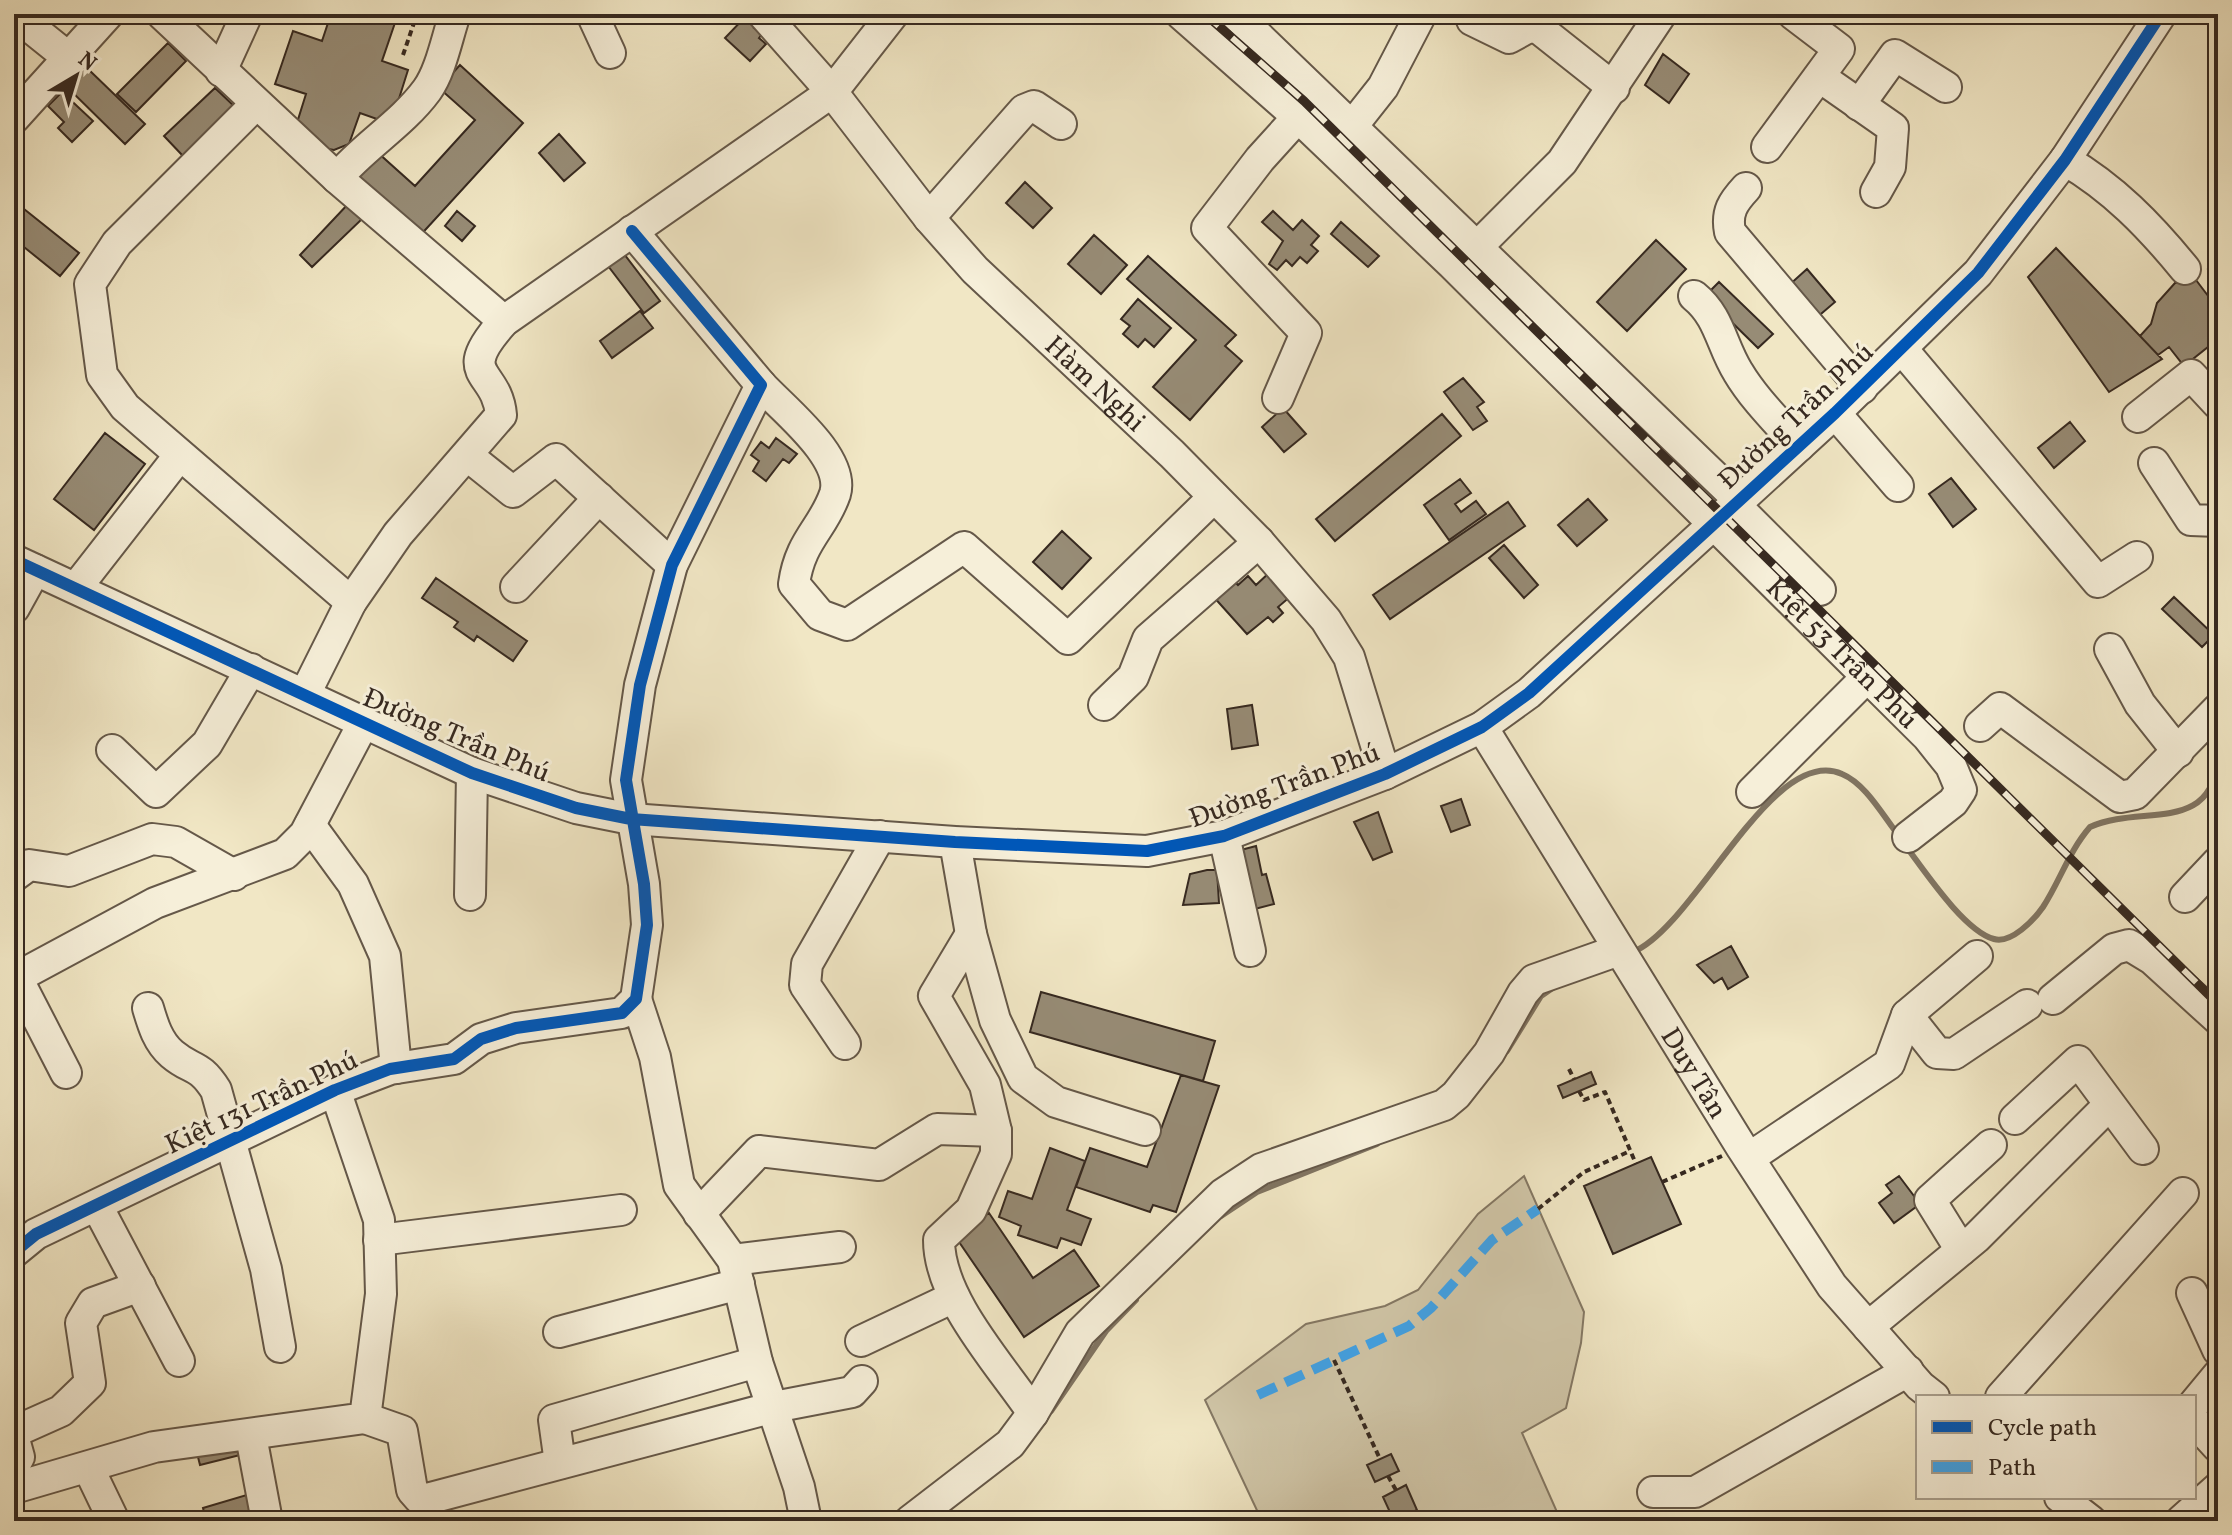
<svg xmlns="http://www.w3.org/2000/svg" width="2232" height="1535" viewBox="0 0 2232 1535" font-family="Vollkorn,serif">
  <rect width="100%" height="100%" fill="#f1e7c5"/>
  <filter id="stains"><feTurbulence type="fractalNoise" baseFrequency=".0025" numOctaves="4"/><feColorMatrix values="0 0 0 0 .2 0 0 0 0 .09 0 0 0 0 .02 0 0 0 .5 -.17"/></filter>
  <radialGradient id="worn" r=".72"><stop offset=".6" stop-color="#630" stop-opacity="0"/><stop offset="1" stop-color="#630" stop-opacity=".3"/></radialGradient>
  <path fill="#d1c7a9" stroke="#847864" stroke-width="2" d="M1524 1176 1584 1312 1581 1343 1566 1408 1522 1433 1561 1521H1262L1205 1400 1306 1324 1385 1306 1418 1290 1478 1214Z"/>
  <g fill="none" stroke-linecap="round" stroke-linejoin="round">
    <path stroke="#807461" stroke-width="6" d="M1905 845C1924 870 1964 931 1994 939 2011 944 2034 920 2043 907 2060 881 2069 851 2090 827 2141 804 2211 835 2218 759
      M1633 952C1696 926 1772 743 1842 774 1866 784 1883 816 1899 836
      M1507 1051 1541 996 1554 987
      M1221 1216 1257 1192 1377 1144
      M1051 1411 1106 1331 1136 1300"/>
  </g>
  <path fill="#978c76" stroke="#362920" stroke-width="2" d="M331 14H398L382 61 408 70 391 124 360 113 349 144 334 150 318 147 296 126 306 94 275 84 293 31 322 41Z
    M746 16 757 25 754 28 762 34 759 38 766 44 750 61 725 38Z
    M168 43 186 61 136 112 117 94Z
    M1663 54 1689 74 1669 103 1645 85Z
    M460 65 523 123 416 240 351 180 377 152 415 186 475 120 439 88Z
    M86 67 145 124 125 144 67 87Z
    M215 88 235 107 183 156 164 136Z
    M62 92 93 121 72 142 58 128 64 122 48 106Z
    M559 134 585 163 564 181 539 153Z
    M1025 182 1052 208 1033 228 1006 203Z
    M14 201 79 253 60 276 14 239Z
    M349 203 363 218 312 267 300 255Z
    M457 211 475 226 462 241 445 226Z
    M1273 211 1293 230 1302 220 1319 236 1311 245 1318 251 1307 263 1300 257 1292 266 1286 260 1277 270 1269 264 1283 241 1262 222Z
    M1341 222 1379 256 1368 267 1331 234Z
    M1094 235 1127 265 1101 294 1068 264Z
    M1656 240 1686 269 1627 331 1597 302Z
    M618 246 660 301 644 313 602 258Z
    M2056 248 2162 359 2109 392 2028 277Z
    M1148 256 1236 335 1225 346 1242 361 1190 420 1153 387 1196 340 1127 279Z
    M2218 260V281L2208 269Z
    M1807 269 1835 302 1815 319 1788 286Z
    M2196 280 2218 309V339L2184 366 2169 347 2158 355 2140 336 2151 324 2157 303 2175 283Z
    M1719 282 1773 334 1758 348 1705 296Z
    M1138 299 1171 328 1154 347 1145 339 1138 347 1123 334 1130 326 1121 319Z
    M640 311 653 328 612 358 600 341Z
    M1463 378 1484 402 1477 407 1487 421 1473 430 1444 392Z
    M1283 408 1306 434 1284 452 1262 427Z
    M1442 414 1461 436 1335 541 1316 519Z
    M2070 422 2085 441 2054 468 2038 448Z
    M105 433 145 464 94 530 54 499Z
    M776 438 797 454 789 463 783 459 766 481 753 471 759 461 751 455 761 442 769 448Z
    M1951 478 1976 509 1953 527 1929 494Z
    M1460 479 1471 493 1455 504 1461 512 1476 501 1486 514 1449 540 1424 505Z
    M1588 499 1607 520 1577 546 1558 525Z
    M1508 502 1525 526 1390 619 1373 595Z
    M1062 531 1091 558 1062 589 1033 562Z
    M1504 545 1538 585 1524 598 1489 558Z
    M1270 572 1291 596 1278 607 1283 613 1273 622 1268 617 1247 634 1212 595 1231 578 1238 585 1248 576 1256 585Z
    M436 578 527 641 513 661 477 636 474 641 454 627 458 622 422 598Z
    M2174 597 2214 635 2202 647 2162 609Z
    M1252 705 1258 745 1232 749 1227 709Z
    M1461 799 1470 825 1451 832 1441 806Z
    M1378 812 1392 852 1373 860 1354 822Z
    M1256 846 1262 875 1266 874 1274 904 1251 910 1237 851Z
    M1207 870H1217L1219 903 1183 905 1190 874Z
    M1731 946 1748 977 1728 989 1722 978 1714 983 1697 965Z
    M1041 992 1215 1041 1203 1081 1030 1032Z
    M1591 1072 1596 1084 1563 1098 1558 1086Z
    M1181 1075 1219 1086 1176 1212 1153 1205 1150 1212 1076 1187 1090 1148 1147 1167Z
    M1050 1148 1085 1161 1067 1210 1091 1219 1081 1245 1061 1238 1057 1248 1018 1235 1021 1226 999 1217 1008 1191 1032 1199Z
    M1651 1157 1681 1224 1613 1254 1584 1186Z
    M1899 1176 1920 1204 1894 1223 1879 1203 1892 1193 1886 1185Z
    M989 1213 1033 1278 1074 1250 1099 1286 1024 1337 955 1236Z
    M240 1434 244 1454 200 1465 195 1445Z
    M1391 1454 1399 1471 1375 1482 1367 1465Z
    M1406 1485 1417 1510 1394 1521 1383 1497Z
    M260 1491 263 1508 206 1521 203 1508Z"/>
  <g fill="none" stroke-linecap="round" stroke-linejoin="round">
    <defs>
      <g id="minor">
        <path d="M14 14 70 59"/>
        <path d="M162 14 337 178 504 321"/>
        <path d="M592 14 610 53"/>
        <path id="s1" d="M763 14 832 92 929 218 975 270 1172 454 1259 542 1326 620 1349 657 1385 774"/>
        <path id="s2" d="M1181 14 1298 117 1452 264 1927 736 1951 766 1961 790 1953 802 1908 837"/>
        <path d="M1235 14 1739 500"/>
        <path d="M1472 20 1509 38 1527 28 1537 27 1614 88"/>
        <path d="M221 71 247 14"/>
        <path d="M1820 77 1893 128 1890 167 1876 192"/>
        <path d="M256 104 117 243 90 284 102 375 125 407 351 602"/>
        <path d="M1859 105 1895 55 1946 87"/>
        <path d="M14 118 108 14"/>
        <path d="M1353 125 1383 87 1421 14"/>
        <path d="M1767 147 1839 49 1793 14"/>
        <path d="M2065 160C2113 188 2149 225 2185 269"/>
        <path d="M337 178C364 146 402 124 427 90 441 71 447 37 455 14"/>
        <path d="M1746 188C1733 202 1726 212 1730 232L1862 388"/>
        <path d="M929 218 1024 110 1034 106 1061 124"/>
        <path d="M1476 248 1562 162 1661 14"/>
        <path d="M1694 296C1720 317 1721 345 1738 372 1754 399 1778 422 1799 446"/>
        <path d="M1902 349 2098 582 2137 557"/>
        <path d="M761 385C784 410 846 458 835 494 823 529 800 540 794 584L820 615 847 625 964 547 1068 639 1214 497"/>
        <path d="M1278 398 1306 333 1207 228 1260 159 1298 117"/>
        <path d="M1835 413 1898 486"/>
        <path d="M2138 417 2191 375 2218 404"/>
        <path d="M468 456 513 492 556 459 672 565"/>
        <path d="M2154 463 2191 520 2218 521"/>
        <path d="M1734 504 1820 590"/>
        <path d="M14 560 472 773 576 808 631 819 955 842 1147 851 1224 836 1385 774 1482 727 1529 693 1835 413 1978 273 2065 160 2161 14"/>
        <path d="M516 587 599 498"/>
        <path d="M76 588 179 456"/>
        <path d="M14 608 35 570"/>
        <path d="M2110 649 2140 704 2178 752"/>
        <path d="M305 694 351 602 398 534 501 415C497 368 453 378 504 321L832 92 893 14"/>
        <path d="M1104 705 1133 677 1148 639 1259 542"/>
        <path d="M1980 726 2000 708 2120 797 2135 794 2218 709"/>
        <path id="s3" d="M1482 727 1742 1148 1832 1286 1920 1386 1934 1397"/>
        <path d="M112 750 156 792 207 744 251 669"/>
        <path d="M1752 792 1868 676"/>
        <path d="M310 825 353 884 385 956 396 1068"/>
        <path d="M1224 836 1250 951"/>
        <path d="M955 842 971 934 995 1020 1023 1078 1056 1102 1145 1130"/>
        <path d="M14 876 29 865 69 871 152 839 176 842 234 875"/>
        <path d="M470 895 472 773"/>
        <path d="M2185 897 2218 862"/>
        <path d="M971 934 934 996 985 1085 996 1131V1154L971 1210 939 1240C939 1299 1000 1364 1033 1413"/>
        <path d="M14 972 66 1073"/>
        <path d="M14 979 155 903 285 854 305 834 364 722"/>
        <path d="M636 999 655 1057 679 1185 733 1260 757 1362 799 1487 806 1521"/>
        <path d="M2053 999 2114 949 2129 945 2152 959 2218 1019"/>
        <path d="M148 1008C153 1025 158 1042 172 1054 192 1071 199 1063 216 1090L266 1269 280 1347"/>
        <path d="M1907 1015 1937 1053 1954 1054 2027 1005"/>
        <path d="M845 1044 805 985 807 964 880 836"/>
        <path d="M2015 1119 2078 1061 2143 1149"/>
        <path d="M1749 1158 1889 1064 1907 1015 1977 956"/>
        <path d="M97 1206 179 1361"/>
        <path d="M699 1214 759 1151 879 1165 937 1129 996 1131"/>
        <path d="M379 1240 621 1210"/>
        <path d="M1961 1250 1930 1200 1991 1145"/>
        <path d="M14 1252 36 1234 335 1090 390 1069 454 1059 481 1039 516 1028 622 1013 636 999 647 925 644 884 626 780 640 685 672 565 761 385 632 231"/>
        <path d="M733 1260 840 1247"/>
        <path d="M2192 1293 2218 1350"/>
        <path d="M1868 1327 1976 1238 2109 1105"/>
        <path d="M559 1332 739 1284"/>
        <path d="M861 1341 954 1297"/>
        <path d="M2001 1397 2183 1193"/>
        <path d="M2194 1404 2218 1375"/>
        <path d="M365 1418 402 1431 412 1490 419 1498 427 1499 774 1407 852 1392 862 1381"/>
        <path d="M2194 1421 2218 1447"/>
        <path d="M14 1432 61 1411 90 1383 81 1323 93 1303 140 1286"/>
        <path d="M251 1436 267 1521"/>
        <path d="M14 1439 19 1457 14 1466"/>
        <path d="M560 1463 554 1420 757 1362"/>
        <path d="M88 1467 114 1521"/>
        <path d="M14 1488 154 1447 365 1418 381 1294 379 1220 335 1090"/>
        <path d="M1653 1492H1695L1908 1371"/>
        <path d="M2060 1497 2091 1521"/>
        <path d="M910 1521 1010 1444 1033 1413 1080 1333 1223 1194 1261 1169 1444 1105 1456 1095 1489 1053 1523 993 1534 980 1619 950"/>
        <path d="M2181 1521 2218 1488"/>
      </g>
    </defs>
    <use href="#minor" stroke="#655849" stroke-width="34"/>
    <path stroke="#362920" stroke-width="4" stroke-dasharray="6 4" stroke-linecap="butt" d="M307 24 310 14
      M403 55 417 14
      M1569 1069 1574 1079
      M1579 1091 1584 1100 1605 1092 1636 1164
      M1662 1182 1722 1156
      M1538 1209 1584 1172 1630 1151
      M1334 1360 1380 1459
      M1388 1476 1396 1490"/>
    <use href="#minor" stroke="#f6efd9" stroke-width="30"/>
    <defs>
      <path id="rail" d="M1205 14 1304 101 2218 1004"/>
    </defs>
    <use href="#rail" stroke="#362920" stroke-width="9"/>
    <use href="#rail" stroke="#f6efd9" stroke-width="6" stroke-dasharray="18" stroke-linecap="butt"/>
    <path stroke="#3fa3ea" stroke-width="10" stroke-dasharray="20 10" stroke-linecap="butt" d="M1258 1395 1409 1326 1431 1308 1492 1240 1538 1209"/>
    <defs>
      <path id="cycleway" d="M14 560 472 773 576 808 631 819 955 842 1147 851 1224 836 1385 774 1482 727 1529 693 1835 413 1978 273 2065 160 2161 14
        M14 1252 36 1234 335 1090 390 1069 454 1059 481 1039 516 1028 622 1013 636 999 647 925 644 884 626 780 640 685 672 565 761 385 632 231"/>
    </defs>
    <use href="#cycleway" stroke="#f6efd9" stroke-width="17"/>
    <use href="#cycleway" stroke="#0057b8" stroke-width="12"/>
  </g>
  <g text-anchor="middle" stroke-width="6" stroke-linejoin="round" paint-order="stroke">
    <g font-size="28" fill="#362920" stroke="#f6efd9">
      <text dy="10" stroke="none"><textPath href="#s1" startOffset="498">Hàm Nghi</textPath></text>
      <text transform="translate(1795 415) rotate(-43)" y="10">Đường Trần Phú</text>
      <text dy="10" stroke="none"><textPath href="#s2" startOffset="920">Kiệt 53 Trần Phú</textPath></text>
      <text transform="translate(457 734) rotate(23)" y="10">Đường Trần Phú</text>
      <text transform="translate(1284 784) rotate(-20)" y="10">Đường Trần Phú</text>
      <text dy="10" stroke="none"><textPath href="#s3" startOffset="406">Duy Tân</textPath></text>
      <text transform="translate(261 1101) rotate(-25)" y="10">Kiệt 131 Trần Phú</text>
    </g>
  </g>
  <rect width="2232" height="1535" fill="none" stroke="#f1e7c5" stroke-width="48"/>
  <rect x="16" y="16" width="2200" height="1503" fill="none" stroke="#362920" stroke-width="4"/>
  <rect x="24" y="24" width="2184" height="1487" fill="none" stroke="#362920" stroke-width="2"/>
  <rect x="1916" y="1395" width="280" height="104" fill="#f6efd9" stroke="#a9a08f" stroke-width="2"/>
  <rect x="1932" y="1421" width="40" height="12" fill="#0057b8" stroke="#a9a08f" stroke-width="2"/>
  <text x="1988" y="1435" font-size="24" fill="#362920">Cycle path</text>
  <rect x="1932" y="1461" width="40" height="12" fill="#3fa3ea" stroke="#a9a08f" stroke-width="2"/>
  <text x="1988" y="1475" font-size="24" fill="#362920">Path</text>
  <g transform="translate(76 76) rotate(38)" stroke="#f6efd9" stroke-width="6" paint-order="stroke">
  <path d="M0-6L14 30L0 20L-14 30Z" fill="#362920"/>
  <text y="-12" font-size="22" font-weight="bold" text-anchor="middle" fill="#362920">N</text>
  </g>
  <rect width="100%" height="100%" filter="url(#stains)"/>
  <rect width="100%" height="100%" fill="url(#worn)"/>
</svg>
